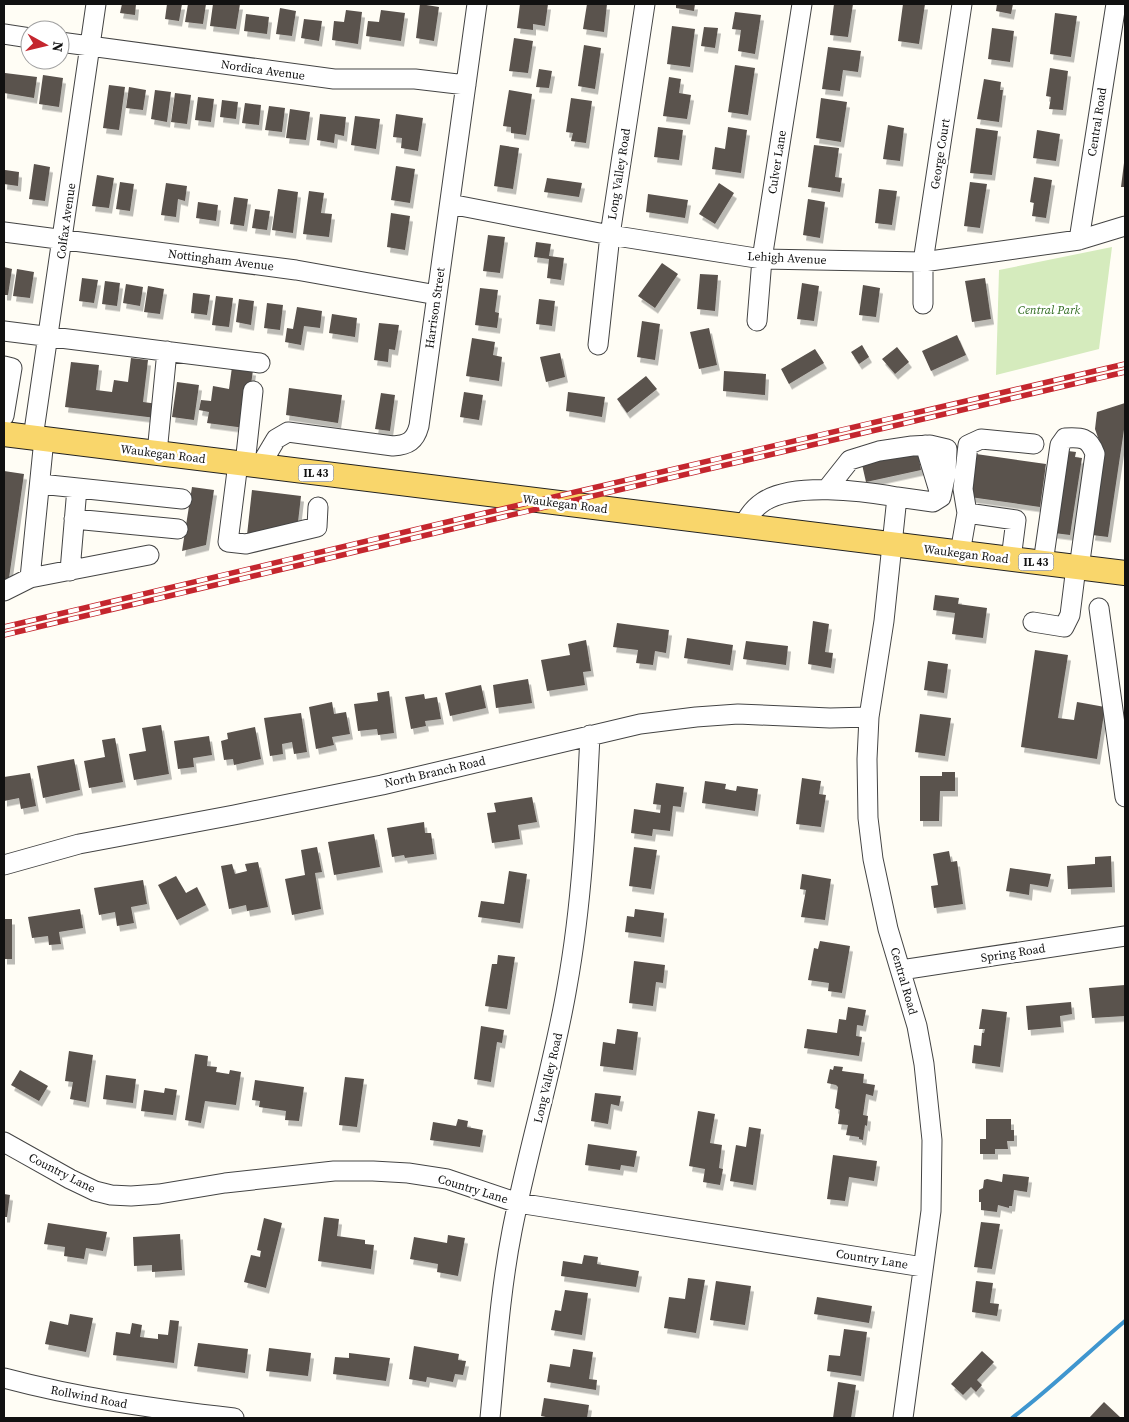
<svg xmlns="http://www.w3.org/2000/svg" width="1129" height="1422" viewBox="0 0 1129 1422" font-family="'Source Serif 4',serif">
  <defs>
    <filter id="shadow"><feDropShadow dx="3" dy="5.5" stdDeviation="0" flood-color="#0004"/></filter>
  </defs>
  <rect width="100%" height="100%" fill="#fffdf5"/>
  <path fill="#d5ebbd" d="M1112 247 1099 349 996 375 999 270Z"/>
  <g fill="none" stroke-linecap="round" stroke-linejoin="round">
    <path stroke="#3f96cf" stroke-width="4" d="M1012 1418C1052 1388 1087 1353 1125 1321"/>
  </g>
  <path fill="#5a524d" filter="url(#shadow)" d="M122 4H136L135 15 120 13Z
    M167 4H182L179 21 165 19Z
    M188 4H206L203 24 185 22Z
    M213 4H240L236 29 210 26Z
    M420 4 439 7 434 41 416 38Z
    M520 4H548L545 26 533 24V30L517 28Z
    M587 4H607L604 32 583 29Z
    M676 4H695L694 11 676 8Z
    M834 4H853L848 37 830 35Z
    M903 4H925L919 44 898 41Z
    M997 4H1013L1011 14 996 11Z
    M280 8 296 11 292 36 276 34Z
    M346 10 362 12 358 44 332 40 334 21 344 22Z
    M381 10 405 13 401 41 366 36 368 21 379 22Z
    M735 12 761 15 755 54 738 51 741 30 732 29Z
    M1055 13 1077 16 1071 57 1050 54Z
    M246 14 269 17 267 34 244 31Z
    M304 19 322 21 319 41 301 38Z
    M672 26 695 29 690 67 667 64Z
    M704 27 718 28 715 48 701 46Z
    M992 28 1014 31 1010 62 988 59Z
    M514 38 533 41 528 73 509 71Z
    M584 45 601 48 595 89 578 86Z
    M828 47 861 51 858 72 843 70 840 91 822 89Z
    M735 65 755 68 748 115 728 112Z
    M1050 68 1068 71 1063 110 1049 109 1051 97 1046 96Z
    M539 69 552 71 549 88 536 87Z
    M5 73 37 77 34 98 4 93Z
    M43 75 63 78 59 107 39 104Z
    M669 77 681 79 679 93 691 95 687 119 663 116Z
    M984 79 1001 82 1000 90H1003L999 122 977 119Z
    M109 85 125 87 119 130 103 128Z
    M129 87 146 90 143 110 126 108Z
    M155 90 171 92 167 122 151 119Z
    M509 90 532 94 526 135 511 133V127L503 126Z
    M175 93 191 95 187 124 171 122Z
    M198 97 214 99 211 122 195 120Z
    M571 98 592 101 586 143 571 141 573 133 566 132Z
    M821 98 847 102 841 142 816 138Z
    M222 100 238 102 236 119 220 117Z
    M245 103 261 105 259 125 242 123Z
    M269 106 285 108 282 132 265 130Z
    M290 109 310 112 306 140 286 138Z
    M320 114 346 117 344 136 335 134 334 143 317 140Z
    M396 114 423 118 418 151 401 148 402 138 393 137Z
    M355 116 380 119 376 149 351 145Z
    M888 125 904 128 900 161 883 159Z
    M658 127 683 130 679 160 654 157Z
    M728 127 747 130 741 173 712 169 715 147 725 149Z
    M976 128 998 131 992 175 970 173Z
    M1037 130 1060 134 1056 161 1033 158Z
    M500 145 519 148 513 189 494 186Z
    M814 145 839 148 835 177 842 178 840 192 808 187Z
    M1124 163 1125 164V187H1121Z
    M34 164 50 167 45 201 29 199Z
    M396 166 415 169 410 203 391 200Z
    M5 170 19 172 18 186 4 184Z
    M97 175 114 178 109 208 92 206Z
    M1034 177 1052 180 1046 218 1032 216 1034 203 1030 202Z
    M547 178 582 183 579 197 544 192Z
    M120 182 134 184 130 211 116 209Z
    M970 182 987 184 980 228 964 226Z
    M166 183 187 186 185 201 178 199 176 217 161 215Z
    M719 183 734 193 715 224 699 214Z
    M278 189 298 192 293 233 272 230Z
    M879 189 897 191 892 225 875 223Z
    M309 191 324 193 321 213 332 214 329 237 303 234Z
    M648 194 688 200 685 218 646 212Z
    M234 197 248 199 244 226 230 224Z
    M808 199 825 202 820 238 803 235Z
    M198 202 218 205 216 221 196 218Z
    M255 209 270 211 267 230 252 228Z
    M391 213 410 216 405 250 387 247Z
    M488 235 505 237 500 273 483 271Z
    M536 242 551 244 549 256 564 258 561 280 547 278 549 259 534 257Z
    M662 263 678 274 655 308 638 296Z
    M4 267 12 269 8 295H4Z
    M17 269 34 272 30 298 13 296Z
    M700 274 718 275 715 311 697 309Z
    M82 278 98 280 94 303 79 301Z
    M985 278 991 319 972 322 965 281Z
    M105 281 120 283 117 306 102 304Z
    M802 283 819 286 814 321 797 319Z
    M126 284 143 287 140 306 123 303Z
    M863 285 880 288 876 317 859 315Z
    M148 286 164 289 160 314 144 312Z
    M480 288 498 290 495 312 499 313 497 328 475 325Z
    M193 293 210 295 207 315 191 313Z
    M216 296 233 298 229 327 212 325Z
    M239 299 254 301 251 325 236 322Z
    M539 299 555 301 552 326 536 324Z
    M267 303 283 305 280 330 264 328Z
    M297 307 322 311 320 328 304 326 301 345 285 342 287 328 293 329Z
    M332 314 357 318 355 337 329 333Z
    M642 321 660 324 655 360 637 357Z
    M379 323 399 325 395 350 389 349 388 362 374 360Z
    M709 328 717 365 699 369 690 332Z
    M957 335 966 355 931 371 922 351Z
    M472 338 495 342 493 355 502 357 499 381 466 376Z
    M862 345 869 357 859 364 851 352Z
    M897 347 909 362 895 374 882 359Z
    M815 349 824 363 789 384 781 369Z
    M560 353 565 377 546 382 540 357Z
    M131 358 148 360 143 402 158 404 156 418 65 407 71 362 99 365 96 390 112 392 114 380 128 382Z
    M232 367 253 370 245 428 207 423 209 412 199 410 201 400 211 401 213 386 229 389Z
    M724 371 766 374 765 395 723 391Z
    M646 376 657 389 627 413 617 399Z
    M177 382 199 385 194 420 172 417Z
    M289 388 342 395 338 423 286 415Z
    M464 392 483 395 479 420 460 417Z
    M568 392 605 397 602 417 566 411Z
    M381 393 395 395 390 431 375 429Z
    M1125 403V423L1108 537 1092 535 1104 455 1095 429 1097 412Z
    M917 448 921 470 866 482 861 460Z
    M1068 451 1076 452 1075 457 1082 458 1070 535 1054 533Z
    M976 454 1046 464 1040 507 970 497Z
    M4 471 24 474 8 585 4 584Z
    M192 487 214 490 206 545 182 551Z
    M252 490 301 496 298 522 247 535Z
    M935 595 959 598 958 604 987 608 983 638 952 634 955 613 933 610Z
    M813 621 829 624 825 652 833 653 831 668 808 664Z
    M617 623 669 630 666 653 655 651 653 665 636 663 638 650 613 647Z
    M687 638 733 645 730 665 684 658Z
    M586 640 591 671 583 672 585 685 547 691 541 660 570 655 568 644Z
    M746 641 788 646 786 665 743 659Z
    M1035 650 1068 655 1058 718 1074 720 1077 702 1105 707 1097 759 1021 747Z
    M928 661 948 664 944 693 924 690Z
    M528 679 532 703 496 708 493 685Z
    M481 685 486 708 450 716 445 693Z
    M389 691 394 733 378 735 377 729 358 731 354 704 378 701 377 693Z
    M424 694 425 699 437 697 441 719 425 721 426 726 411 729 405 697Z
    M332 702 334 714 346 712 350 734 332 737 334 745 316 749 309 707Z
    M301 713 307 752 294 754 292 742 282 744 283 754 270 756 264 718Z
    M920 714 951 718 945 756 915 752Z
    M161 725 169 774 134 780 129 754 146 751 142 728Z
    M255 727 261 759 234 765 233 759 224 760 221 741 228 739 227 733Z
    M209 736 212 755 193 758 194 767 178 769 174 741Z
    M115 738 123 782 89 788 84 761 105 757 102 740Z
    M74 759 80 790 43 798 37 766Z
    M942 772H955V791H940L939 821H920V776H942Z
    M30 773 36 806 21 809 19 798 4 801V777Z
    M802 778 821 781 819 794 826 795 821 827 796 824Z
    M705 781 726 784 725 789 736 791 737 786 758 789 755 811 702 803Z
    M656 783 684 787 681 807 673 806 670 831 653 829 652 836 631 833 634 809 660 813 661 805 653 804Z
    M532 797 537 822 518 825 520 839 492 843 487 813 496 812 494 803Z
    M424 822 425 833H431L434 854 405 858 404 855 392 857 387 828Z
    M374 834 380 867 334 875 328 842Z
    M317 847 322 872 315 873 321 909 292 915 285 879 305 875 301 850Z
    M634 847 657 850 651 889 629 886Z
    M949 851 951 862 957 861 963 904 934 908 931 886 938 885 933 854Z
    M1111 856 1112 887 1068 889 1067 866 1095 864V857Z
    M258 862 268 907 247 911 246 905 229 909 221 866 232 864 235 874 247 871 245 864Z
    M1010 868 1051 874 1048 887 1030 884 1029 895 1006 891Z
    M509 871 527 874 520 923 478 917 481 901 504 904Z
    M802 874 831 879 825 920 801 917 806 890 800 889Z
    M176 876 186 893 197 887 206 905 177 920 158 885Z
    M143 880 147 904 131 907 134 923 117 926 115 912 99 915 94 888Z
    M80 909 83 928 59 932 61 944 49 945 48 936 32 938 28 917Z
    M635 909 664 913 661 937 625 932 627 916 634 917Z
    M4 919H12V959H4Z
    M820 941 850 946 842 993 828 991 829 983 808 980 814 948 818 949Z
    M498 955 515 957 507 1009 485 1006 492 964H497Z
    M634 961 665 965 663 983 656 982 653 1006 629 1003Z
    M1125 985V1016L1092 1018 1089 988Z
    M1071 1002 1072 1014 1060 1016 1061 1027 1028 1030 1026 1006Z
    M848 1007 866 1010 863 1026 857 1025 856 1036 862 1037 859 1056 804 1048 807 1029 837 1033 839 1019 846 1020Z
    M982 1009 1007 1012 1000 1067 972 1063 974 1045 981 1046 982 1033H984L985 1029H979Z
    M481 1026 504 1030 502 1043 497 1042 491 1082 474 1079Z
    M617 1029 638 1032 633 1070 600 1066 603 1042 615 1044Z
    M69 1051 93 1055 86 1102 70 1099 73 1082 65 1081Z
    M195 1054 208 1056 207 1066 217 1067 216 1072 229 1074 230 1070 241 1072 236 1105 205 1101 201 1123 185 1120Z
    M834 1066 843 1067 842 1071 864 1074 863 1083 875 1085 873 1096 866 1094 863 1115 868 1116 867 1126 865 1125 863 1140 859 1139V1137L846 1135 848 1125 838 1124 840 1110 835 1108 838 1087 836 1085 827 1083 830 1069 833 1070Z
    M20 1070 48 1086 39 1101 11 1085Z
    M106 1075 136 1079 133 1103 103 1099Z
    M345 1077 364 1079 357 1127 339 1125Z
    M255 1080 304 1087 299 1121 285 1120 286 1111 259 1107 260 1101 252 1100Z
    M165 1088 177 1090 173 1115 141 1111 144 1090 164 1093Z
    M595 1093 621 1096 619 1106 611 1104 608 1124 591 1121Z
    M698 1111 715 1114 710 1143 722 1145 719 1168 723 1169 720 1185 703 1182 705 1169 689 1166Z
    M458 1119 468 1121 467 1127 483 1130 480 1147 430 1140 433 1122 456 1126Z
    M986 1119H1011V1130H1014V1141H1007L1008 1149H995V1154H980V1139H986Z
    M749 1127 761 1129 753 1185 730 1181 736 1145 746 1147Z
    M588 1144 637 1151 634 1167 621 1165 620 1170 585 1165Z
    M833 1155 877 1161 874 1181 849 1177 845 1201 827 1199Z
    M1003 1174 1029 1177 1027 1192 1014 1190 1012 1206H1009V1208L998 1205 997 1212 981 1210V1202H979V1190L983 1188 984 1180 987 1179 1002 1182Z
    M4 1194 10 1195 7 1217H4Z
    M324 1217 339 1219 337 1236 365 1240V1244L374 1245 371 1269 318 1261Z
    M264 1218 282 1223 266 1288 244 1282 251 1255 260 1257 261 1251 257 1250Z
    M981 1222 1000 1224 992 1269 974 1267Z
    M48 1223 107 1232 103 1251 86 1248 84 1259 64 1256 65 1247 44 1244Z
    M180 1234 182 1270 152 1272V1265L134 1266 133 1237Z
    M448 1235 465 1238 458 1276 437 1272 438 1264 410 1259 414 1237 447 1243Z
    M584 1255 598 1257 597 1264 639 1271 636 1287 561 1276 563 1261 582 1264Z
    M688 1278 705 1280 696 1333 664 1328 669 1297 685 1299Z
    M716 1281 751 1286 745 1325 710 1320Z
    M976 1281 993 1283 990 1303 999 1304 997 1316 972 1312Z
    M565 1290 588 1293 582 1335 551 1330 555 1310 561 1311Z
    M817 1297 872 1306 869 1323 814 1314Z
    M70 1314 93 1318 86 1352 45 1344 50 1321 68 1325Z
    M170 1320 179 1321 174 1363 113 1355 116 1332 130 1334 132 1323 142 1325 140 1337 158 1339V1334L168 1335Z
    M844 1329 867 1332 861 1376 827 1371 829 1355 840 1356Z
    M198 1343 248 1349 245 1373 194 1366Z
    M414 1346 459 1354 458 1360 466 1361 463 1375 455 1374 453 1382 427 1377 426 1382 409 1379Z
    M269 1348 311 1353 308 1376 266 1371Z
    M573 1349 593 1352 589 1379 597 1380 596 1390 547 1382 550 1364 570 1367Z
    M982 1351 994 1362 977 1380 982 1385 976 1392 971 1387 963 1395 951 1384Z
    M349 1353 390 1358 386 1381 333 1374 335 1357 349 1358Z
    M838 1382 856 1385 851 1418H833Z
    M544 1398 589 1405 587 1418H546V1417L541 1416Z
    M1104 1402 1121 1418H1089Z"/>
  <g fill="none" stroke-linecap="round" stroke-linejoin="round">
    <defs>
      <path id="minor" d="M4 34 30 38
        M60 42 334 79H415L466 85
        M450 204 610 235 762 259 923 262 1079 240 1125 226
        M4 232 296 270 437 295
        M1079 240 1116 4
        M923 304V262L962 4
        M757 321 762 259 802 4
        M4 331 260 363
        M598 345 610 235 645 4
        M4 366 12 368 4 416
        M33 438 96 4
        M925 445 939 491
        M157 453 167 351
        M238 463 228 542 246 544 317 527 318 507
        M245 464 253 391
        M260 466 276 439 288 432 393 446C408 445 415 441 419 426L477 4
        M40 484 182 499
        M827 489 850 460 879 451 912 446 930 445 947 449 946 473 941 497 933 502 897 497 884 621 869 717 867 759 868 818 873 859 888 929 917 1026 924 1064 932 1140 931 1211 903 1418
        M967 513 963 489 968 445 981 439 1034 444
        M74 519 178 529
        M743 526C748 516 754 508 763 502 793 482 862 491 897 497
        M960 553 967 513 1016 520 1011 559
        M1043 563 1060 445 1065 438C1081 437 1089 437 1095 454L1079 568
        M70 571 77 488
        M30 578 44 439
        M4 591 30 578 149 555
        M1099 608 1125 797
        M1033 622 1064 627 1070 615 1076 567
        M4 865 79 844 234 815 382 785 640 724 696 717 738 714 830 718 869 717
        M901 970 1125 936
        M4 1142 70 1179 95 1191 111 1195 131 1196 159 1194 225 1183 334 1171H373L408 1173 447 1179 518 1203 923 1267
        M4 1378C79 1398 156 1409 234 1418
        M490 1418C496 1356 500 1292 512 1231 528 1149 553 1069 567 987 582 904 586 820 590 735"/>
      <path id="major" d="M4 434 1125 573"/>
    </defs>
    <use href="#minor" stroke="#444" stroke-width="21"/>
    <use href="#major" stroke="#222" stroke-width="26"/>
    <use href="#minor" stroke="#fff" stroke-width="19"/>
    <use href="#major" stroke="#f9d66b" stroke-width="24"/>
    <defs>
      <path id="rail" d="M4 627 485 513 1125 364
        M4 635 507 516 1125 372"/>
    </defs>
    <use href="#rail" stroke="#c4262e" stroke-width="5.5"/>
    <use href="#rail" stroke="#fff" stroke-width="4" stroke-dasharray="11" stroke-linecap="butt"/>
  </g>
  <g text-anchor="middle" stroke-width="5" stroke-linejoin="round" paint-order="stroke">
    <g fill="#fff" stroke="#585858" stroke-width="1">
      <rect x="298.5" y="464.5" width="35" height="17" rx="4"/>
      <rect x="1018.5" y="553.5" width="35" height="17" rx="4"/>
    </g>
    <g font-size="11" font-weight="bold" fill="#111">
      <text x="316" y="477">IL 43</text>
      <text x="1036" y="566">IL 43</text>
    </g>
    <g font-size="12" fill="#111" stroke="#fff">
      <text transform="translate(263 70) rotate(8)" y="4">Nordica Avenue</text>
      <text transform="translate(1097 122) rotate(-81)" y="4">Central Road</text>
      <text transform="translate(940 154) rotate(-81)" y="4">George Court</text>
      <text transform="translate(777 162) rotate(-81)" y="4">Culver Lane</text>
      <text transform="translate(619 174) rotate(-81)" y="4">Long Valley Road</text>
      <text transform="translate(66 221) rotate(-82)" y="4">Colfax Avenue</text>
      <text transform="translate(787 258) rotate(3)" y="4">Lehigh Avenue</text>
      <text transform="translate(221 260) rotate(7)" y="4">Nottingham Avenue</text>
      <text transform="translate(435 308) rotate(-82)" y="4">Harrison Street</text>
      <text transform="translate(163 454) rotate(7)" y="4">Waukegan Road</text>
      <text transform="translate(565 504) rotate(7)" y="4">Waukegan Road</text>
      <text transform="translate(966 554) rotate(7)" y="4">Waukegan Road</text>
      <text transform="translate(435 772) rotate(-13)" y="4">North Branch Road</text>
      <text transform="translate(1013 953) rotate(-9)" y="4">Spring Road</text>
      <text transform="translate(904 981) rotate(74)" y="4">Central Road</text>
      <text transform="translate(548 1078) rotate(-77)" y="4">Long Valley Road</text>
      <text transform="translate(62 1173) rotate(27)" y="4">Country Lane</text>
      <text transform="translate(473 1189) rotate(17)" y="4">Country Lane</text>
      <text transform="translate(872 1259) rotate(9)" y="4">Country Lane</text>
      <text transform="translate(89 1397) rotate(11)" y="4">Rollwind Road</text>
    </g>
    <g font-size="12" font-style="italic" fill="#2f6b1f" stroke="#fff">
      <text x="1049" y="314">Central Park</text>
    </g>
  </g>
  <rect width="1129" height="1422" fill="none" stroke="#111111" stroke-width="10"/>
  <g transform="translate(45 45) rotate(98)"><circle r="24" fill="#ffffff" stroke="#a0a0a0"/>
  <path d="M0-4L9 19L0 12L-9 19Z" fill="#c4262e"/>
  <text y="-8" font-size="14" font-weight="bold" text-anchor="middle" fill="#111111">N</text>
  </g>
</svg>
